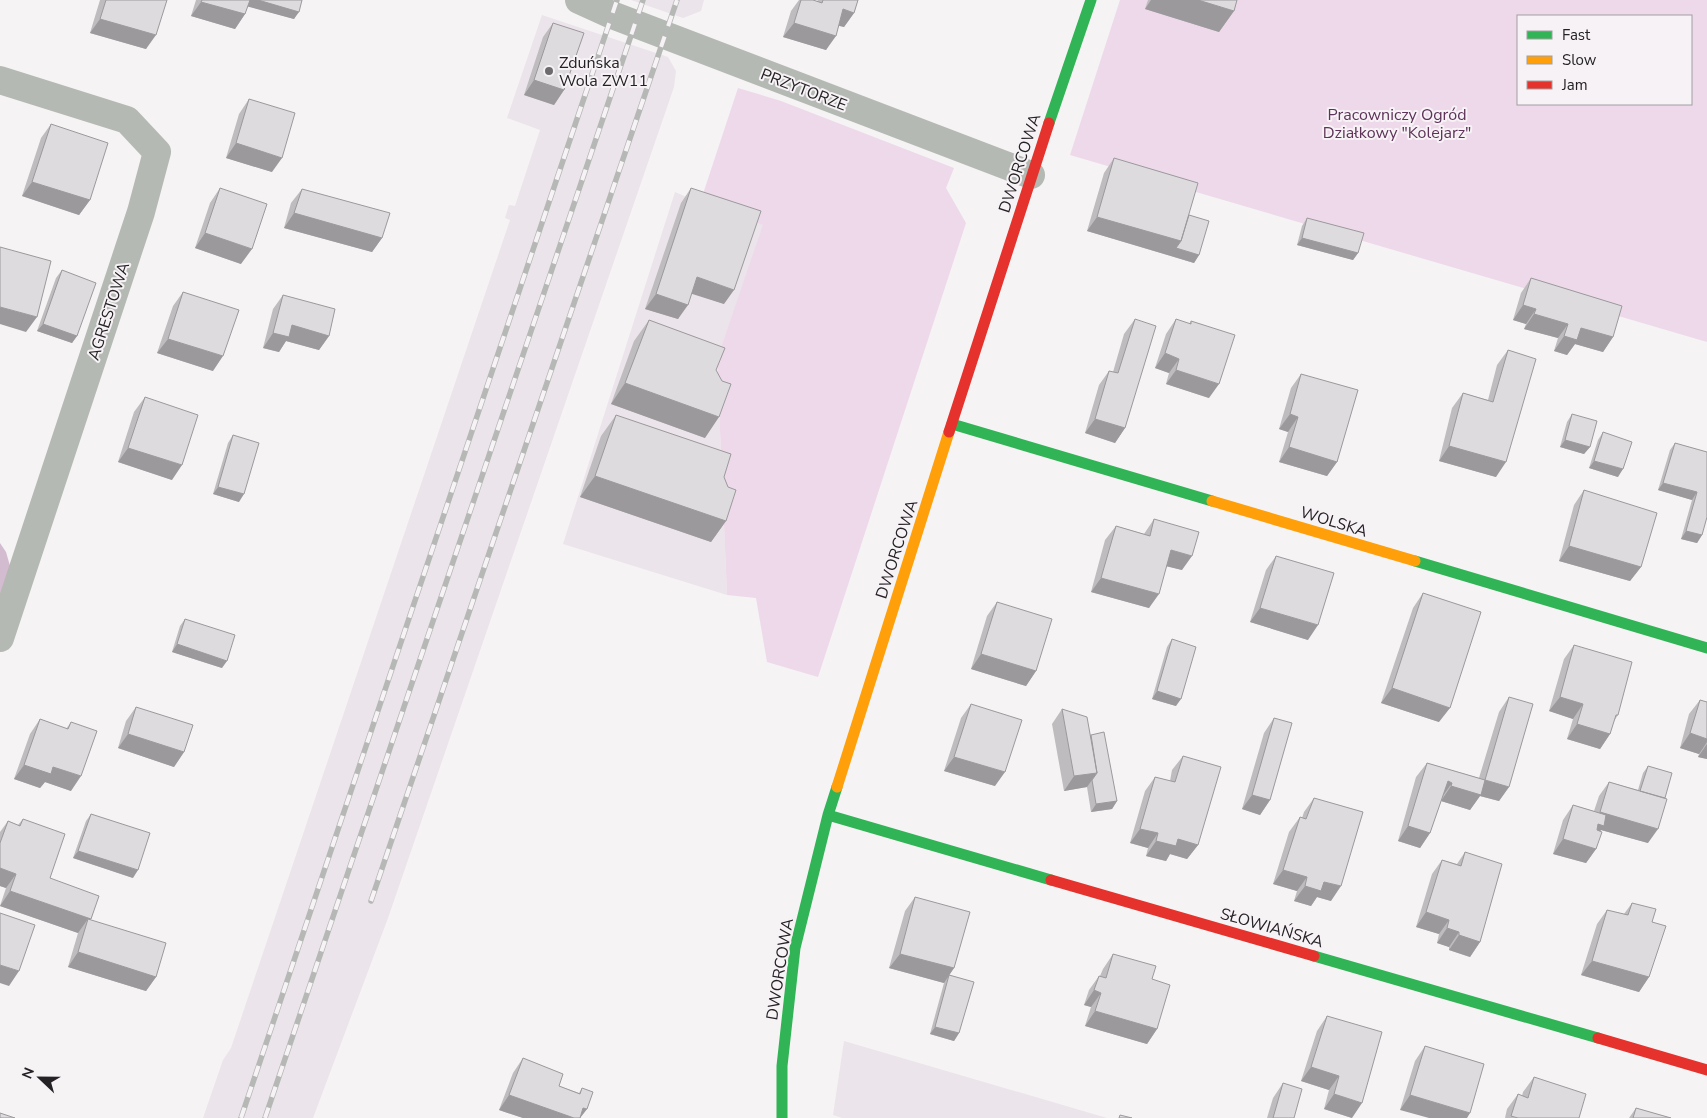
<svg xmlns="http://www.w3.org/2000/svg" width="1707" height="1118" viewBox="0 0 1707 1118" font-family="'Nunito Sans',sans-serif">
  <rect width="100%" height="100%" fill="#f5f3f4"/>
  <path fill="#ebe4ea" d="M631 0H704L701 11 683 18Z
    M542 15 668 57 676 71 674 87 388 918 313 1118H203L223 1060 231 1048 510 220 505 218 509 205 515 206 540 130 507 118Z
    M675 192 700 203 764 225 717 359 727 595 563 544Z
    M844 1041 1107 1118H842L833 1115Z"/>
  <path fill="#edd9ea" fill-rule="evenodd" d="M1120 0H1707V342L1070 155ZM1518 16H1691V104H1518Z
    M738 88 781 101 954 168 946 188 966 223 818 677 767 662 756 598 727 595 717 359 763 225 700 203Z"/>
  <path fill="#d3bbd0" d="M0 543 6 552 10 566 0 602Z"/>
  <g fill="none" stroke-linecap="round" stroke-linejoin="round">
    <path stroke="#b4b9b3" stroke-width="28" d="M579 0 612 15 1031 175
      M0 80 127 120 157 152 141 212 0 638"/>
    <path stroke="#30b455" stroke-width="11" d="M1049 123 1091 0
      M952 424 1212 501
      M1415 561 1707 648
      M828 815 1051 880
      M1314 956 1598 1038
      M782 1118V1066L795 948 828 815 837 787"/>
    <path stroke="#ff9f0a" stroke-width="11" d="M1212 501 1415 561
      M837 787 949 432"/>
    <path stroke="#e5322d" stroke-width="11" d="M949 432 1049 123
      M1051 880 1314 956
      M1598 1038 1707 1070"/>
    <defs>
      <path id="rail" d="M371 901 677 0
        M241 1118 617 0
        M265 1118 643 0"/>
    </defs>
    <use href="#rail" stroke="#b5b8b5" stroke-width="5.5"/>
    <use href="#rail" stroke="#f6f2f5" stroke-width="4" stroke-dasharray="11" stroke-linecap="butt"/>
  </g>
  <path fill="#bebcbe" d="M100 0H167L146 49 90 33Z
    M196 0H302L294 19 248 6 245 14 235 29 191 16Z
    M799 0H813L817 1 818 0H858L854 13 844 27 839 26 826 50 783 37 791 11Z
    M1148 0H1237L1234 11 1219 32 1145 9Z
    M553 23 564 90 554 105 524 95 543 37Z
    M249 99 272 172 226 158 239 114Z
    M51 124 90 200 79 215 22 196 41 138Z
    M1114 158 1189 215 1199 255 1194 263 1087 231 1104 173Z
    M220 188 241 264 195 248 210 203Z
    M691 188 724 304 692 293 678 319 645 309 681 203Z
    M302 189 382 238 372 252 284 228 291 203Z
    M1307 218 1358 253 1353 260 1297 245 1302 226Z
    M62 270 77 336 72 343 37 331 56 278Z
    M1531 278 1613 337 1603 352 1575 344 1567 355 1554 351 1558 338 1524 329 1526 324 1513 320 1521 293Z
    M183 292 213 371 157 353 173 306Z
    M283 295 329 336 319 350 286 341 279 352 263 348 273 309Z
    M1135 319 1125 428 1115 443 1085 433 1099 385 1109 371 1113 372 1124 334Z
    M1176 319 1189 324 1191 321 1209 398 1166 384 1169 373 1155 368 1166 334Z
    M649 320 716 370 705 438 611 404 634 341Z
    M1508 350 1496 477 1439 461 1452 408 1463 393 1488 400 1497 365Z
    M1301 374 1337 462 1327 476 1279 462 1288 432 1279 429 1291 388Z
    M145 397 172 480 118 462 134 412Z
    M1572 414 1590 447 1584 454 1560 447 1567 422Z
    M616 415 726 521 711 542 580 497 601 436Z
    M1603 432 1618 477 1589 468 1598 440Z
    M233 435 239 502 213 494 228 443Z
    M1675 443 1707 452 1702 535 1697 543 1681 539 1692 500 1658 490 1670 450Z
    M1584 490 1641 567 1630 581 1559 561 1574 505Z
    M1154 519 1182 570 1167 566 1149 608 1091 592 1105 540 1116 526 1144 534Z
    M1276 556 1308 640 1250 622 1266 570Z
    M1423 593 1439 722 1381 703 1413 608Z
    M997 602 1036 671 1026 686 971 669 987 616Z
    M185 619 222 668 172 652 180 626Z
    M1172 639 1176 706 1152 699 1167 647Z
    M1574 645 1618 715 1614 721 1610 734 1600 749 1567 739 1573 719 1549 711 1564 659Z
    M1509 697V787L1499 801 1480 796 1470 810 1441 801 1430 833 1420 848 1398 841 1416 777 1427 763 1479 778 1499 712Z
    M1700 700 1707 702V759L1698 757 1699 754 1680 748 1689 714Z
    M971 704 995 786 944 771 961 718Z
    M136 707 184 752 174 767 118 748 126 721Z
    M1062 709 1091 735 1117 801 1112 809 1091 812 1087 787 1064 791 1052 724Z
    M1274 718 1270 800 1260 815 1242 809 1264 733Z
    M40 719 66 729 71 722V791L45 782 40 788 14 779 30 734Z
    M1183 756 1198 845 1187 859 1170 854 1166 861 1146 856 1148 848 1130 843 1145 791 1155 777 1170 781 1172 770Z
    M1648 766V843L1601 830 1600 831 1596 849 1586 863 1553 854 1563 820 1573 805 1594 811 1599 796 1609 782 1638 790 1643 773Z
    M1314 798 1331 901 1317 897 1311 906 1294 901 1297 891 1273 884 1289 832 1300 817 1302 818 1304 812Z
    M91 814 133 878 73 858 86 821Z
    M23 819 50 878 90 919 156 977 146 991 68 967 78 933 0 906 6 888 0 886V832L8 821 18 825Z
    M1465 852 1480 942 1470 957 1449 950V947L1437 943 1439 934 1416 927 1432 874 1442 860 1457 864Z
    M915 897 954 968 949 975 959 1033 954 1041 930 1034 944 983 889 968 905 911Z
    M1632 903 1652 922 1649 977 1639 992 1581 975 1597 924 1607 910 1624 914Z
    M1113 954 1152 979 1157 1029 1147 1044 1085 1026 1091 1007 1084 1005 1089 990 1099 976H1100L1103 969Z
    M1327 1016 1352 1118 1324 1109 1329 1090 1301 1081 1317 1031Z
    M1425 1046 1484 1064 1400 1110 1415 1061Z
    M523 1058 559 1086 579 1093 582 1088 587 1109 580 1118H523L499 1110 513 1073Z
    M1534 1077 1579 1118H1505L1507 1109 1518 1094 1522 1096 1523 1092Z
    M1283 1083 1294 1118H1267L1273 1098Z
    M1636 1108 1671 1118H1629Z"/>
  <path fill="#9b999b" d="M245 0H258L299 12 294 19 242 5Z
    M1151 0H1198L1234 11 1219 32 1145 9Z
    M201 2 245 14 235 29 191 16Z
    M843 9 854 13 844 27 833 24Z
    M100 19 156 35 146 49 90 33Z
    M794 23 836 36 826 50 783 37Z
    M534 80 564 90 554 105 524 95Z
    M236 143 282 158 272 172 226 158Z
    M32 182 90 200 79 215 22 196Z
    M294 213 382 238 372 252 284 228Z
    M1097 217 1181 241 1171 256 1087 231Z
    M205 233 252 249 241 264 195 248Z
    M1302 238 1358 253 1353 260 1297 245Z
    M1176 248 1199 255 1194 263 1171 256Z
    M697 277 734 290 724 304 686 292Z
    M656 294 688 305 678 319 645 309Z
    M1523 305 1536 309 1526 324 1513 320Z
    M0 307 37 317 26 332 0 324Z
    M1534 314 1568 324 1558 338 1524 329Z
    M43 324 77 336 72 343 37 331Z
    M292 325 329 336 319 350 286 341 279 352 263 348 273 333Z
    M1581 328 1613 337 1603 352 1575 344 1567 355 1554 351 1564 336Z
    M168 339 223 356 213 371 157 353Z
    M1165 353 1179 359 1169 373 1155 368Z
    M1176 370 1219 384 1209 398 1166 384Z
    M625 383 719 417 705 438 611 404Z
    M1290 414 1298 417 1288 432 1279 429Z
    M1095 419 1125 428 1115 443 1085 433Z
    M1565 440 1590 447 1584 454 1560 447Z
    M1449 446 1506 462 1496 477 1439 461Z
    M1289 447 1337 462 1327 476 1279 462Z
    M128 448 182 465 172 480 118 462Z
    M1594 461 1623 469 1618 477 1589 468Z
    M595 476 726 521 711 542 580 497Z
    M1663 483 1697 492 1692 500 1658 490Z
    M218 487 244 494 239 502 213 494Z
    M1686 531 1702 535 1697 543 1681 539Z
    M1569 546 1641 567 1630 581 1559 561Z
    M1171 550 1192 556 1182 570 1161 565Z
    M1101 578 1159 594 1149 608 1091 592Z
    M1260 608 1318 625 1308 640 1250 622Z
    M177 644 227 661 222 668 172 652Z
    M981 654 1036 671 1026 686 971 669Z
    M1392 688 1450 708 1439 722 1381 703Z
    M1157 691 1181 699 1176 706 1152 699Z
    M1560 697 1583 704 1573 719 1549 711Z
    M1577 724 1610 734 1600 749 1567 739Z
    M1690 733 1707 739V742L1699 754 1680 748Z
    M128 734 184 752 174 767 118 748Z
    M1707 744V759L1698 757Z
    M954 757 1005 772 995 786 944 771Z
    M24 765 53 767 81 776 71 791 45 782 40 788 14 779Z
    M1097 773 1087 787 1064 791 1074 776Z
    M1485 780 1509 787 1499 801 1480 796 1470 810 1441 801 1451 786Z
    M1448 781 1452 783 1442 797Z
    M1252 795 1270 800 1260 815 1242 809Z
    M1117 801 1112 809 1091 812 1096 804Z
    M1600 812 1658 829 1648 843 1601 830 1593 840 1590 826Z
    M1408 826 1430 833 1420 848 1398 841Z
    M1140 829 1158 833 1148 848 1130 843Z
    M1178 839 1198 845 1187 859 1170 854 1166 861 1146 856 1156 841Z
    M1563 839 1596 849 1586 863 1553 854Z
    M78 851 138 870 133 878 73 858Z
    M0 868 16 874 6 888 0 886Z
    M1283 870 1307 877 1297 891 1273 884Z
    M1324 882 1341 886 1331 901 1317 897 1311 906 1294 901 1305 886Z
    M10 891 91 919H88L78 933 0 906Z
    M1426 912 1449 920 1439 934 1416 927Z
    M1447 928 1459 932 1449 947 1437 943Z
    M1459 935 1480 942 1470 957 1449 950Z
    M78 952 156 977 146 991 68 967Z
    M900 954 954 968 944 983 889 968Z
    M1592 961 1649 977 1639 992 1581 975Z
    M0 965 19 971 9 986 0 983Z
    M1094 990 1101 993 1091 1007 1084 1005Z
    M1095 1011 1157 1029 1147 1044 1085 1026Z
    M935 1027 959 1033 954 1041 930 1034Z
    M1311 1067 1339 1076 1329 1090 1301 1081Z
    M1334 1094 1362 1103 1352 1118 1324 1109Z
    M509 1095 574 1118H523L499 1110Z
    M1410 1095 1470 1113 1467 1118H1429L1400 1110Z
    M583 1108 587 1109 580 1118H576Z"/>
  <path fill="#dddbdd" stroke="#9b999b" d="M106 0H167L156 35 100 19Z
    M202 0H250L245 14 201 2Z
    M258 0H302L299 12Z
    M801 0H813L822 3 823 0H858L854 13 843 9 836 36 794 23Z
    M1198 0H1237L1234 11Z
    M553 23 584 33 564 90 534 80Z
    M249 99 295 113 282 158 236 143Z
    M51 124 108 143 90 200 32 182Z
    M1114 158 1198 183 1181 241 1097 217Z
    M220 188 267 204 252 249 205 233Z
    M691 188 761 211 734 290 697 277 688 305 656 294Z
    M302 189 390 213 382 238 294 213Z
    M1189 215 1209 221 1199 255 1176 248 1181 241Z
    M1307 218 1364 233 1358 253 1302 238Z
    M0 247 51 261 37 317 0 307Z
    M62 270 96 283 77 336 43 324Z
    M1531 278 1622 306 1613 337 1581 328 1577 340 1564 336 1568 324 1534 314 1536 309 1523 305Z
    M183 292 239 310 223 356 168 339Z
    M283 295 335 309 329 336 292 325 289 337 273 333Z
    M1135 319 1156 326 1125 428 1095 419 1109 371 1118 373Z
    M1176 319 1191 324V321L1235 335 1219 384 1176 370 1179 359 1165 353Z
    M649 320 725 348 716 370 722 381 731 384 719 417 625 383Z
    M1508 350 1536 359 1506 462 1449 446 1463 393 1493 402Z
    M1301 374 1358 390 1337 462 1289 447 1298 417 1290 414Z
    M145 397 198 415 182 465 128 448Z
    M1572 414 1597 421 1590 447 1565 440Z
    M616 415 731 454 724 477 728 487 736 490 726 521 595 476Z
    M1603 432 1632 442 1623 469 1594 461Z
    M233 435 259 443 244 494 218 487Z
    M1675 443 1707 452V517L1702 535 1686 531 1697 492 1663 483Z
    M1584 490 1657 513 1641 567 1569 546Z
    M1154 519 1199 532 1192 556 1171 550 1159 594 1101 578 1116 526 1150 536Z
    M1276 556 1334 573 1318 625 1260 608Z
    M1423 593 1481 612 1450 708 1392 688Z
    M997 602 1052 619 1036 671 981 654Z
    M185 619 235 635 227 661 177 644Z
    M1172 639 1196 647 1181 699 1157 691Z
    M1574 645 1632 662 1618 715H1616L1610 734 1577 724 1583 704 1560 697Z
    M1509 697 1533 704 1509 787 1485 780Z
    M1700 700 1707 702V739L1690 733Z
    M971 704 1022 720 1005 772 954 757Z
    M136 707 193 725 184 752 128 734Z
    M1062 709 1087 717 1097 773 1074 776Z
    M1274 718 1292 723 1270 800 1252 795Z
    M40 719 68 729 71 722 97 731 81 776 53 767 51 774 24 765Z
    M1104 732 1117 801 1096 804 1092 780 1097 773 1091 735Z
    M1183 756 1221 767 1198 845 1178 839 1176 846 1156 841 1158 833 1140 829 1155 777 1175 782Z
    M1427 763 1485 780 1481 795 1451 786 1452 783 1448 781 1430 833 1408 826Z
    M1648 766 1672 773 1665 798 1640 791Z
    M1609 782 1667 799 1658 829 1600 812Z
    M1314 798 1363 812 1341 886 1324 882 1321 891 1305 886 1307 877 1283 870 1300 817 1306 819Z
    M1573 805 1606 815 1604 826 1598 824 1597 830 1602 832 1596 849 1563 839Z
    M91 814 150 833 138 870 78 851Z
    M23 819 65 834 50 878 99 896 91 919 10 891 16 874 0 868V843L8 821 20 826Z
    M1465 852 1502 864 1480 942 1459 935V932L1447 928 1449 920 1426 912 1442 860 1461 866Z
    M915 897 970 912 954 968 900 954Z
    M1632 903 1656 909 1652 922 1666 926 1649 977 1592 961 1607 910 1628 915Z
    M0 913 35 925 19 971 0 965Z
    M88 919 166 943 156 977 78 952Z
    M1113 954 1156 966 1152 979 1170 985 1157 1029 1095 1011 1101 993 1094 990 1099 976 1106 978Z
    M949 975 974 982 959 1033 935 1027Z
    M1327 1016 1382 1032 1362 1103 1334 1094 1339 1076 1311 1067Z
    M1425 1046 1484 1064 1470 1113 1410 1095Z
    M523 1058 563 1074 559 1086 580 1094 582 1088 593 1092 587 1109 583 1108 580 1118H574L509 1095Z
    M1534 1077 1586 1094 1579 1118H1518L1511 1116 1518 1094 1528 1098Z
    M1283 1083 1302 1089 1294 1118H1273Z
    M1636 1108 1671 1118H1633Z
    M0 1113 15 1118H0Z
    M1120 1115 1132 1118H1119Z"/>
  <circle fill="#6d6b6d" stroke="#f6f2f5" stroke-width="2" cx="549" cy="71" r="5"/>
  <g text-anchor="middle" stroke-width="4" stroke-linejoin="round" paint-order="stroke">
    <g font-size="16" fill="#242224" stroke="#f6f2f5" text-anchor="start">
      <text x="559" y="68">Zduńska<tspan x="559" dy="18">Wola ZW11</tspan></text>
    </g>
    <g font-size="16" fill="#242224" stroke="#f6f2f5">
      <text transform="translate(804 89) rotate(21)" y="6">PRZYTORZE</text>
      <text transform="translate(1019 163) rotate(-72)" y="6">DWORCOWA</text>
      <text transform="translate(108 311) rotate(-72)" y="6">AGRESTOWA</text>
      <text transform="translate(1334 521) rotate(17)" y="6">WOLSKA</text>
      <text transform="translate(896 549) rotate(-72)" y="6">DWORCOWA</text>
      <text transform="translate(1272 927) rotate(16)" y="6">SŁOWIAŃSKA</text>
      <text transform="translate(779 969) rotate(-81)" y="6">DWORCOWA</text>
    </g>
    <g font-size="16" fill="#5e3259" stroke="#f6f2f5">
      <text x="1397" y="120">Pracowniczy Ogród<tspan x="1397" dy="18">Działkowy "Kolejarz"</tspan></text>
    </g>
  </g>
  <rect x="1517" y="15" width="175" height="90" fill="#f6f2f5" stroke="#a29fa1"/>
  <rect x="1527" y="31" width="25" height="8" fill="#30b455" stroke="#a29fa1"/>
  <text x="1562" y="40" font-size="15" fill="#242224">Fast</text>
  <rect x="1527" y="56" width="25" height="8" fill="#ff9f0a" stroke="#a29fa1"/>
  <text x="1562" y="65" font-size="15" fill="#242224">Slow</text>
  <rect x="1527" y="81" width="25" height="8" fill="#e5322d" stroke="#a29fa1"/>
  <text x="1562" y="90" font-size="15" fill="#242224">Jam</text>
  <g transform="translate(40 1078) rotate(292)" stroke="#f6f2f5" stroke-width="4" paint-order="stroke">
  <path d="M0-4L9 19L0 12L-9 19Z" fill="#242224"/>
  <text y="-8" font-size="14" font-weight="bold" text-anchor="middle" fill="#242224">N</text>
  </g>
</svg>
